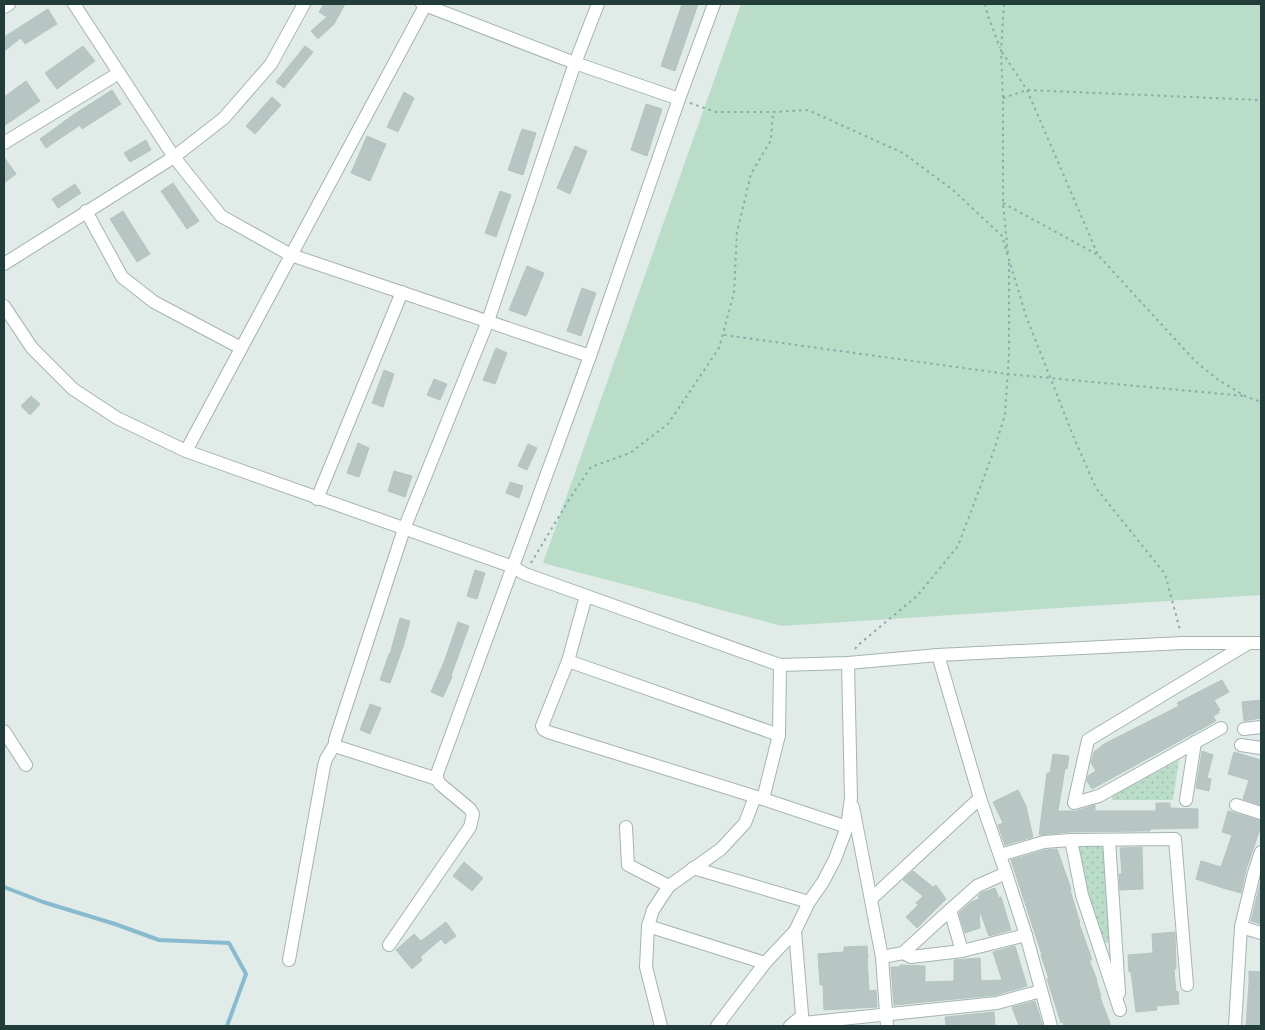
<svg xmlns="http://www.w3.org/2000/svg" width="1265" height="1030" viewBox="0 0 1265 1030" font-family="'Golos Text',sans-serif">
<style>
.grass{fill:#baddc9}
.park{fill:url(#park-dots)}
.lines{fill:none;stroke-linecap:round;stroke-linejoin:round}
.stream{stroke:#89bbd0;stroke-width:4}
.building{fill:#b7c6c2;stroke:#b4c5c1}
.minor-casing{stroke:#a4b4b1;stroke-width:14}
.path{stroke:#82afa8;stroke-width:2;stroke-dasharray:2.5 4;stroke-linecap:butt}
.minor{stroke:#fff;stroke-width:12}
</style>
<defs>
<pattern id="park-dots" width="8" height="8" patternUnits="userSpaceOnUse" patternTransform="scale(1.25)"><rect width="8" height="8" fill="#baddc9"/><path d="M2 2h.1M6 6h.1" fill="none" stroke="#a0bfad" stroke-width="1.8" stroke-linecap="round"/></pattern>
</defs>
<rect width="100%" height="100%" fill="#e1ece9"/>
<path class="grass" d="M741,4H1261V595L782,626L543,563Z"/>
<g class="park">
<path d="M1179,760L1173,800H1112V796Z"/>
<path d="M1104,846L1112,942L1102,943L1076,847Z"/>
</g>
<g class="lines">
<path class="stream" d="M4,887L43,902L115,924L159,940L229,943L246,974L227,1026"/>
</g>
<g class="building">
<path d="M324,4H345L334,24L318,39L311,31L327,17L319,12Z"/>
<path d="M682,4H698L675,71L661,66Z"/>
<path d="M48,9L57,24L25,44L21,38L4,51V37Z"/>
<path d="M83,46L95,61L57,89L45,73Z"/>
<path d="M305,46L313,52L284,88L276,82Z"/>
<path d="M26,81L40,101L4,126V97Z"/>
<path d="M112,90L121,104L82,129L80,125L46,148L40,139L73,115Z"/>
<path d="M404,92L414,98L398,132L387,127Z"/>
<path d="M272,97L281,105L255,134L246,126Z"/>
<path d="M646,104L662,109L647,156L631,150Z"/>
<path d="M522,129L536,133L523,175L508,170Z"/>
<path d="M367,136L386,144L370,181L351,173Z"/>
<path d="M146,140L151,150L130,162L124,153Z"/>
<path d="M575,146L587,151L570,194L557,188Z"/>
<path d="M4,157L16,174L4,183Z"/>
<path d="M173,183L199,221L187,229L161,191Z"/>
<path d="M75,184L81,193L58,208L52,199Z"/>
<path d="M500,191L511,195L496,237L485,233Z"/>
<path d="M123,211L150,254L137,262L110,219Z"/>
<path d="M527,266L544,273L526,316L509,310Z"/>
<path d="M582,288L596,293L581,336L567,331Z"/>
<path d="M496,348L507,353L495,384L483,380Z"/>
<path d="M384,370L394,374L383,407L372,403Z"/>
<path d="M434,379L447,384L440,400L427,395Z"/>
<path d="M31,396L40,404L30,415L21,406Z"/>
<path d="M358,443L369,448L359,477L347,473Z"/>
<path d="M528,444L537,448L527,470L518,466Z"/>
<path d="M394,471L412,476L405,497L388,491Z"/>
<path d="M510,482L523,486L519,498L506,493Z"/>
<path d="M475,570L485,573L477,599L467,596Z"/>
<path d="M400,618L410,621L403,647L390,683L380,680L389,654H390Z"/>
<path d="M458,622L469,626L451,676L452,677L443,697L431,692L444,662Z"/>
<path d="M1222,680L1229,692L1214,700L1220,710L1218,711L1219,713L1213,716L1216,721L1092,789L1087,781L1088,776L1096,771L1091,763L1094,752L1104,744L1179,706L1177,703Z"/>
<path d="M1261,700V718L1244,721L1242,702Z"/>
<path d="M370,704L381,708L370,734L360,730Z"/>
<path d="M1202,751L1213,755L1207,778L1211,779L1209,791L1196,788Z"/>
<path d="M1234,752L1261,760V805L1243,799L1249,780L1228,774Z"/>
<path d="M1053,754L1069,756L1067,769L1065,768L1058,811H1076L1095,805V811H1156V803H1170V808L1198,809V828L1150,829V831H1141L1070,832L1039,835L1047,773H1050Z"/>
<path d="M1018,790L1026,806L1033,837L1005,845L998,825L1003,823L993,802Z"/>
<path d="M1228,811L1261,821V826L1246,870L1241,893L1223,888L1196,879L1201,861L1221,867L1232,835L1222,832Z"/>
<path d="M1142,847L1143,889L1120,890L1119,874H1122L1120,848Z"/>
<path d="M1057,849L1071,889L1070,890L1080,923H1079L1092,960H1089L1097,980H1096L1101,996L1100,997L1111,1026H1064L1063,1022L1061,1023L1047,979H1049L1041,955H1042L1011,860L1045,850Z"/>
<path d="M464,862L483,878L472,891L453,876Z"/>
<path d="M913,871L933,887L936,885L946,899L917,928L906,917L918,905L916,903L923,896L903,880Z"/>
<path d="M1261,880V924L1251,921Z"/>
<path d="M995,888L999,898L1001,897L1011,930L989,936L979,909L980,928L965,933L959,913L971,902L979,899L978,896L981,893Z"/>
<path d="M446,922L456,936L445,944L441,939L420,957L422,960L412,969L396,950L414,934L421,941Z"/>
<path d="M1175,932L1176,969H1174L1176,992L1178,991L1179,1004L1156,1006L1157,1010L1136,1012L1131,972H1129L1128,955L1153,953L1152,934Z"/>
<path d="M867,946L868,958H867L869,991L876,990L877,1007L824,1010L823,985H820L818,954L844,952V947Z"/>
<path d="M1015,946L1027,986L996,995L894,1005L891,967H900V965L925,966V982L954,981V960L980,958L981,981L1002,980L993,952Z"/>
<path d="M1249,971L1261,972V1026H1246L1249,983Z"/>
<path d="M1035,1001L1043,1026H1019L1012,1007Z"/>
<path d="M994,1012L995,1026H946L945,1017Z"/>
</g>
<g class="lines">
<g class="minor-casing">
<g id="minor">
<path d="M74,4L174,157L221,216L291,255L590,356"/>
<path d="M422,4L575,63L679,99"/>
<path d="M4,7L9,4"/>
<path d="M4,143L119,73"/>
<path d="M86,211L122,277L154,302L241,348"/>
<path d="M4,264L174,157L224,118L271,64L304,4"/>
<path d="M4,306L32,348L73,389L117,418L186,451L513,567L525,574L780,665L848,663L938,655L1183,643H1261"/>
<path d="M186,451L426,4"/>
<path d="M317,499L402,292"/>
<path d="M938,655L980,798L1006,873L1026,935L1051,1026"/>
<path d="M568,661L586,596"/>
<path d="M1221,728L1099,796L1074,803L1088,740L1247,644"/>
<path d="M1244,729L1261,727"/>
<path d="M4,731L26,765"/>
<path d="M779,735L568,661L542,726L544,730L548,732L763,799L847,827"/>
<path d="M1241,745L1261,748"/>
<path d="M437,779L338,747L335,744V740L404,529L488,321L575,63L598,4"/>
<path d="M763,799L779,735L780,665"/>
<path d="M1186,800L1195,742"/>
<path d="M1236,805L1261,813"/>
<path d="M853,807L882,957L887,1026"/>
<path d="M626,827L628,865L669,886"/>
<path d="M1071,840L1082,895L1120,1010"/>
<path d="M1109,840L1119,993"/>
<path d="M1000,855L1044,842L1071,840L1175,839L1187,985"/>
<path d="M693,868L809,902"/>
<path d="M871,899L980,798"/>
<path d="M950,910L962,951"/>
<path d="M648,926L765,963"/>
<path d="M1241,927L1261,933"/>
<path d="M795,931L803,1026"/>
<path d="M389,945L470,827L473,814L470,809L440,784L437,779V774L590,356L679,99L714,4"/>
<path d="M903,953L911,957L962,951L1026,935"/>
<path d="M882,957L903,953L950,910L977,886L1006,873"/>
<path d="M289,960L324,766L326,759L335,744"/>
<path d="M803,1023L997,1003L1041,991"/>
<path d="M661,1026L646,967L648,926L653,910L669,886L721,849L745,823L755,797"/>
<path d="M717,1026L765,963L795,931L809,902L823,882L835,859L847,827L851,798L848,663"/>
<path d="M790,1026L802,1016"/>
<path d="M1235,1026L1241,927L1254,873L1261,852"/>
</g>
</g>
<g class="path">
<path d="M985,4L988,16L1000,48"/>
<path d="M1004,4L1001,51L1003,98V203L1008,254"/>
<path d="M1002,52L1027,90L1098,255"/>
<path d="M1003,98L1027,90L1261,100"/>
<path d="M690,103L716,112H773L808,110L903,153L953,190L1002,236L1026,316L1074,438L1096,488L1165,574L1180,630"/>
<path d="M1003,203L1098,255L1195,361L1217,379L1245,396L1261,402"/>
<path d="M724,335L1007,374L1245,396"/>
<path d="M531,563L570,498L591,467L630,453L668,424L719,348L734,293L737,232L751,174L771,140L773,112"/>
<path d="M855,649L857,646L917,596L958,546L993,453L1005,415L1009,354V261"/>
</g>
<use href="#minor" class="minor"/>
</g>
<rect width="1265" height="1030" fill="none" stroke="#223c39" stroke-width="10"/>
</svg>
